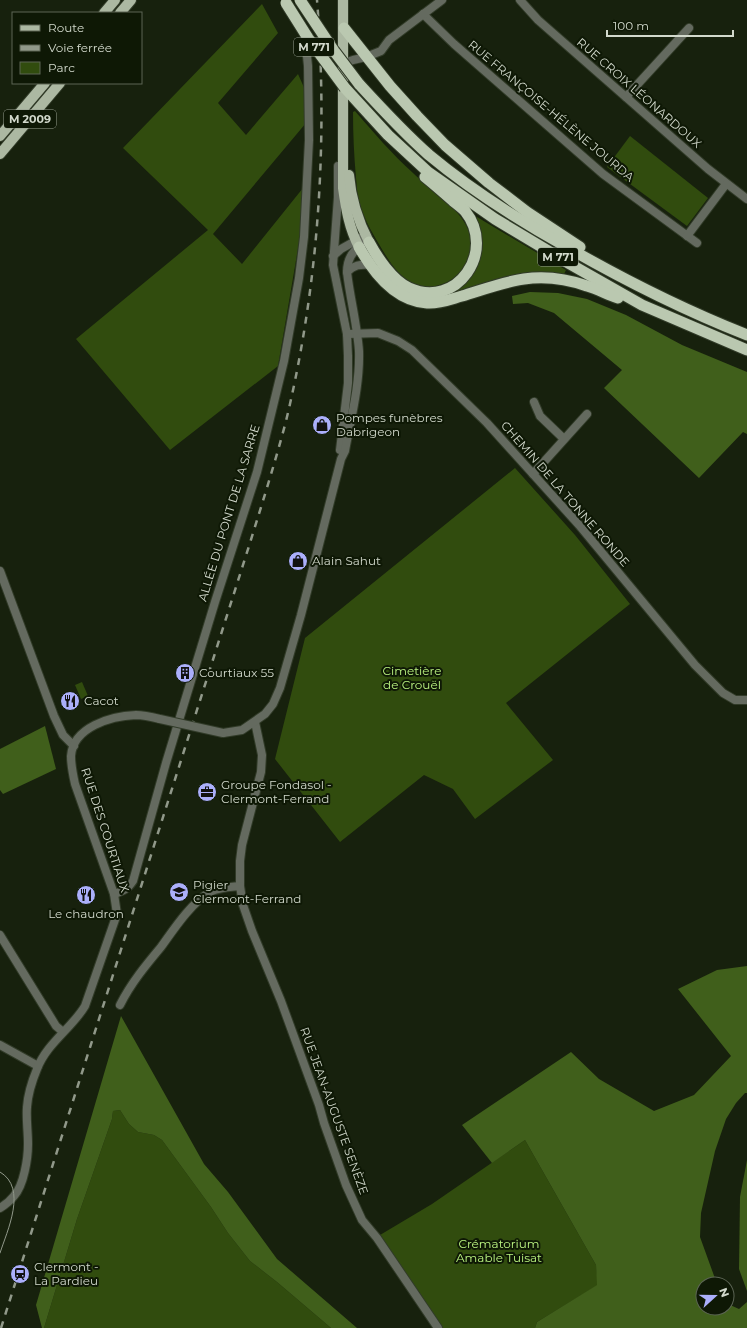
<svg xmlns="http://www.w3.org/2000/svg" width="747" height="1328" viewBox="0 0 747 1328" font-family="Montserrat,sans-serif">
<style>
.green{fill:#314c0e}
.forest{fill:#405f1b}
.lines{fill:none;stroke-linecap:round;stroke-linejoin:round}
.minor-casing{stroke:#313b28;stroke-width:10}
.primary-casing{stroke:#313b28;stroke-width:12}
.trunk-casing{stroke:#313b28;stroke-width:13}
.minor{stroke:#646a5f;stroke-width:8}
.primary{stroke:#acb8a2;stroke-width:10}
.trunk{stroke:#bac8b0;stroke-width:11}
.tram{stroke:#91998a;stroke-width:1}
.rail{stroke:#91998a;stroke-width:2.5;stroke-dasharray:7 7;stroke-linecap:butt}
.minor-bridge-casing{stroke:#313b28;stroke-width:10;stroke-linecap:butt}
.trunk-bridge-casing{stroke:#313b28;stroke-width:13;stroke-linecap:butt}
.minor-bridge{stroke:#646a5f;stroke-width:8}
.trunk-bridge{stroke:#bac8b0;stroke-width:11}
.labels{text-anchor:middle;stroke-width:4;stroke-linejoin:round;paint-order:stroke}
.shield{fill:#0e1805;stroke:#979f90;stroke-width:1}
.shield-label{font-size:11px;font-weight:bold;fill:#d2d9cc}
.street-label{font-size:12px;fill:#d2d9cc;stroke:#0e1805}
.poi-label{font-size:12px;fill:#d2d9cc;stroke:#0e1805;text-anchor:start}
.park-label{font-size:12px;fill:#bbf481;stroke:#0e1805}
</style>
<rect width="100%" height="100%" fill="#17210d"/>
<g class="green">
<path d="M262,4L278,33L218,103L246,135L298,74L306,92V123L213,234L242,264L303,188L301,231L278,366L170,450L76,339L208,230L123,148Z"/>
<path d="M355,111C374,133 392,154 413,173C431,191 457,205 468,229C479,252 463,279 439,285C432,287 426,289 419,286C402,280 392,266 383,251C374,236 365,221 360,205C357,197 357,187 356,178C354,156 353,134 353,112Z"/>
<path d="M630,136L708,198L687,226L607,167Z"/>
<path d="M477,217L566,270L563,276L450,296L449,292L474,270V219Z"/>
<path d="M515,468L575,535L630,604L506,703L553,760L475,819L453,789L424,775L340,842L275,759L305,638Z"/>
<path d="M82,682L88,696L81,699L75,685Z"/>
<path d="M120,1110L129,1124L138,1132L154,1135L162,1140L211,1207L228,1233L250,1261L277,1282L331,1328H44L77,1219L112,1119L113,1111Z"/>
<path d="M525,1140L596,1265L598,1285L537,1322L535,1328H443L380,1235L432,1204Z"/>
</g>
<g class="forest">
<path d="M530,292L558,293L587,299L626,315L682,345L747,372V434L743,432L699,478L604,388L622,370L554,313L528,303L513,304L512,296Z"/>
<path d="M45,726L56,769L3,794L0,790V749Z"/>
<path d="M747,966V1093H745L736,1103L726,1119L715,1151L701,1213L700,1237L717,1284H703V1308H727V1301L728,1304L739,1309L747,1302V1328H535L537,1322L597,1285L596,1265L525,1140L492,1163L462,1125L571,1052L599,1079L654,1111L694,1095L731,1056L678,989L717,970Z"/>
<path d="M121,1016L204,1164L228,1192L277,1259L357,1328H331L277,1282L250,1261L228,1233L211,1207L162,1140L154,1135L138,1132L129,1124L120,1110L113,1111L112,1119L77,1219L44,1328H42L36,1305Z"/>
<path d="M747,1160V1291L739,1269L740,1197Z"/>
</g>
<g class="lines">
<g class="minor-casing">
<g id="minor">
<path d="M520,0L538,20L708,169L747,199"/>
<path d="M423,14L454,44L603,174L697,243"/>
<path d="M344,70L350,61L353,60L366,57L381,51L389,40L442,0"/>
<path d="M626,97L689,28"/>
<path d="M338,166V197L333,265L347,334L348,356V383L340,450"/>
<path d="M687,236L726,184"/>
<path d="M333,256L341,249L366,235"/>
<path d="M347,272C347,260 352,251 362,245"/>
<path d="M347,334L378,333L398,341L412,350L487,423L579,525L695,665L723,693L735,700H747"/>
<path d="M534,402L540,416L564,439"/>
<path d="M533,474L587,414"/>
<path d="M0,571L54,716L63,735L74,746"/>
<path d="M255,722L262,755L261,772L242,845L240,861V886L243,905L252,931L281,1001L319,1105L324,1123L346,1185L362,1220L377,1238L438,1328"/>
<path d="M223,733L242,730L265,714L273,704L280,688L301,615L341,459L345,451C351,418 360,385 359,351C357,324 350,298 347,272C354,265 360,264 370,265"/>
<path d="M114,894C123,891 128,889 133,881L166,763L215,602L257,472L284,361L299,278L304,237L309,140L308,66L306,47"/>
<path d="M0,935L56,1026L63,1032"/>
<path d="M120,1005C131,983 146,965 161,947C174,929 191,903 210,892C219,887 230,887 240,886"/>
<path d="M0,1045L38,1066"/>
<path d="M0,1208C5,1205 10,1201 14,1196C24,1185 28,1158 28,1144C28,1131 26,1119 27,1107C28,1093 32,1081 37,1069C47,1043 72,1028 85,1006L117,914L114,894L75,784C73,775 71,766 71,756C73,727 111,716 136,715C144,715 152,717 160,719"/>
</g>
</g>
<g class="primary-casing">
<g id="primary">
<path d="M343,0V188C346,209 349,228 359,247"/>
<path d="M104,13L115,0"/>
<path d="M120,13L131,0"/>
<path d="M0,136L45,83"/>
<path d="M0,154L60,83"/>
<path d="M349,175C351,199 358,221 369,242"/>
</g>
</g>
<g class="trunk-casing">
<g id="trunk">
<path d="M344,28L390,86L417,116L445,145L489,183L527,212L580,247"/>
<path d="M359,84C381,108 404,133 429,155C471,190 517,219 565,246C624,280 684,310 747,335"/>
<path d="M345,88L388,135L428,172L495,219L570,264L642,305L747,350"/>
<path d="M369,242C377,257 392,280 409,288C457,310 497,251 465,211C462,208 457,204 453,201C444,193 435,185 425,177"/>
<path d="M359,247C373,272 395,301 427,303C439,304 451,299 462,296C482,290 503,282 524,279C545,276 567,279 587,286C598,289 608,295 618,298"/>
</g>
</g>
<use href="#minor" class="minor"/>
<use href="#primary" class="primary"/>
<use href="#trunk" class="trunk"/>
<path class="tram" d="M0,1172C28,1188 7,1231 0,1253"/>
<path class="rail" d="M1,1328L249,546C262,504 275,463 286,421C319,284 328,140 317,0"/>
<g class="minor-bridge-casing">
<path id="minor-bridge" d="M160,719L223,733"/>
</g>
<g class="trunk-bridge-casing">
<g id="trunk-bridge">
<path d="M300,0L334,51L359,84"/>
<path d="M286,3L308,38L345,88"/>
</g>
</g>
<use href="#minor-bridge" class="minor-bridge"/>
<use href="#trunk-bridge" class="trunk-bridge"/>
</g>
<defs>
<g id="shop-disc" transform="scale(1)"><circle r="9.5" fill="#abaffb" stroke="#0e1805"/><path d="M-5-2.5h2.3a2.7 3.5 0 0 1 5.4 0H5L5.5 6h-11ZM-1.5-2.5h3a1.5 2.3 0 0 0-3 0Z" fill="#111"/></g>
<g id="building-disc" transform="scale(1)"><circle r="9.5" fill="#abaffb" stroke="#0e1805"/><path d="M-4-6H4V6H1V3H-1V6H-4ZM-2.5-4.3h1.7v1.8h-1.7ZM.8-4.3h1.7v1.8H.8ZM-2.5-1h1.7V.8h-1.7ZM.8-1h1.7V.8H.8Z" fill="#111"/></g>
<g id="restaurant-disc" transform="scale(1)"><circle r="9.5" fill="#abaffb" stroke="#0e1805"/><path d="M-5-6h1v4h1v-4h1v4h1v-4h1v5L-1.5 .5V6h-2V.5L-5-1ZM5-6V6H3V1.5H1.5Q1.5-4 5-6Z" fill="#111"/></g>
<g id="office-disc" transform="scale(1)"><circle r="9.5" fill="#abaffb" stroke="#0e1805"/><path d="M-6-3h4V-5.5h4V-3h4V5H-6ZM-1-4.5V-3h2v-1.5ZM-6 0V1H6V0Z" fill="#111"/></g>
<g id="university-disc" transform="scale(1)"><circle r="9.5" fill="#abaffb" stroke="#0e1805"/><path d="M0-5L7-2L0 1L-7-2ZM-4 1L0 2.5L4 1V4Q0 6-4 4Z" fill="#111"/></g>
<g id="station-disc" transform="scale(1)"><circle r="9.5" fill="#abaffb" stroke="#0e1805"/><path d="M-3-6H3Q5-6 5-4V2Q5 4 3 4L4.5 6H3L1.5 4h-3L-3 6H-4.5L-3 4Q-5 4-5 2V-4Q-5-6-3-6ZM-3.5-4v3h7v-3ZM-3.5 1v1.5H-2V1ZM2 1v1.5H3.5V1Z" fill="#111"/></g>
</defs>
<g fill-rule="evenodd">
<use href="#shop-disc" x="322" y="425"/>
<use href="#shop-disc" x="298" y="561"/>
<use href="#building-disc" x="185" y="673"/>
<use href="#restaurant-disc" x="70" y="701"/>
<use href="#office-disc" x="207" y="792"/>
<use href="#university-disc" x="179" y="892"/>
<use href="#restaurant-disc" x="86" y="895"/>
<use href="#station-disc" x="20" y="1274"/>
</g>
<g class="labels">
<g class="shield">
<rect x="294" y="38" width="40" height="18" rx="3"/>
<rect x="4" y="110" width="52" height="18" rx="3"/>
<rect x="538" y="248" width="40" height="18" rx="3"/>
</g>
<g class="shield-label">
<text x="314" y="51">M 771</text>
<text x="30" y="123">M 2009</text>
<text x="558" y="261">M 771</text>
</g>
<g class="street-label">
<text transform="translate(639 93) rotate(41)" y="4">RUE CROIX LÉONARDOUX</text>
<text transform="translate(551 111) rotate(40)" y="4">RUE FRANÇOISE-HÉLÈNE JOURDA</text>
<text transform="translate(565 494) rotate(49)" y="4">CHEMIN DE LA TONNE RONDE</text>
<text transform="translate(229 513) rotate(-73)" y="4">ALLÉE DU PONT DE LA SARRE</text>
<text transform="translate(105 830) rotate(72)" y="4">RUE DES COURTIAUX</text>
<text transform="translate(334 1111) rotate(70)" y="4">RUE JEAN-AUGUSTE SENÈZE</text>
</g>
<g class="poi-label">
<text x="336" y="422">Pompes funèbres<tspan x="336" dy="14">Dabrigeon</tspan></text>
<text x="312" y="565">Alain Sahut</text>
<text x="199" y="677">Courtiaux 55</text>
<text x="84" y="705">Cacot</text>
<text x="221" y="789">Groupe Fondasol -<tspan x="221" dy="14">Clermont-Ferrand</tspan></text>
<text x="193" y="889">Pigier<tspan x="193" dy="14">Clermont-Ferrand</tspan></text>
<text x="86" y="918" text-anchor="middle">Le chaudron</text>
<text x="34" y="1271">Clermont -<tspan x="34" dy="14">La Pardieu</tspan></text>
</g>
<g class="park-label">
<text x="412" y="675">Cimetière<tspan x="412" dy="14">de Crouël</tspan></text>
<text x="499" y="1248">Crématorium<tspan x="499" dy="14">Amable Tuisat</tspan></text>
</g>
</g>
<rect x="12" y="12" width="130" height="72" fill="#0e1805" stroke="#5c6555"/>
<rect x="20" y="25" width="20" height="6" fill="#acb8a2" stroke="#5c6555"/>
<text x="48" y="32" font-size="12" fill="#d2d9cc">Route</text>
<rect x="20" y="45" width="20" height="6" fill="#91998a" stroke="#5c6555"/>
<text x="48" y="52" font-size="12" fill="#d2d9cc">Voie ferrée</text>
<rect x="20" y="62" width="20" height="12" fill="#314c0e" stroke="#5c6555"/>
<text x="48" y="72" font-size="12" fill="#d2d9cc">Parc</text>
<g transform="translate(715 1296) rotate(69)"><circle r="19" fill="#0e1805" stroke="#5c6555"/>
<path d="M0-3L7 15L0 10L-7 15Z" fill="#abaffb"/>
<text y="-6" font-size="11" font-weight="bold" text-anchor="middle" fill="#d2d9cc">N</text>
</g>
<path d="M607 30v6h126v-6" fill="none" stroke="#d2d9cc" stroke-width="2"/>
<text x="613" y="30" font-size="12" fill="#d2d9cc" stroke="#0e1805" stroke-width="3" paint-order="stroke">100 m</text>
</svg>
